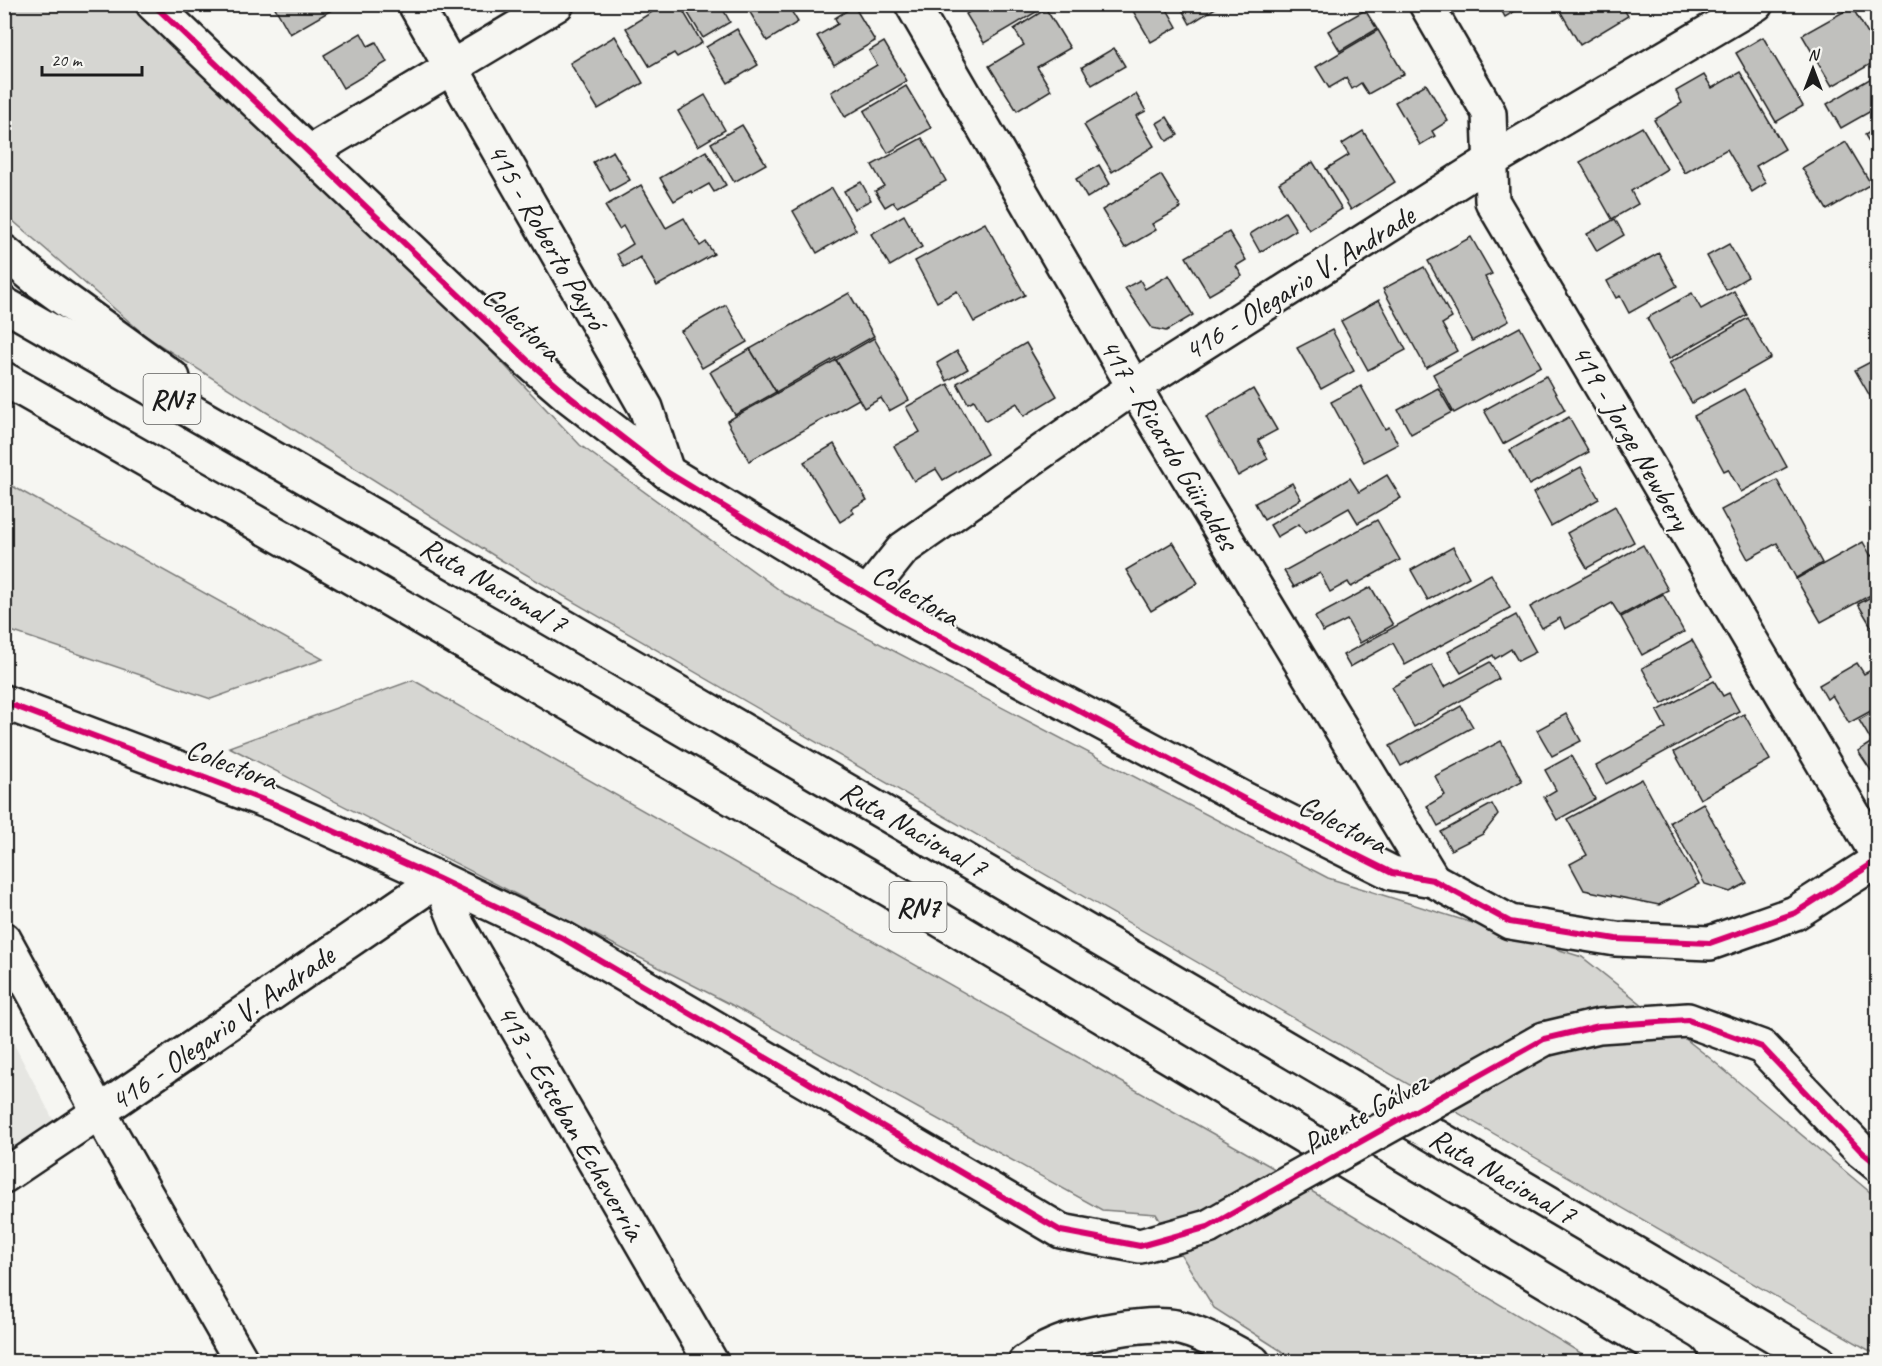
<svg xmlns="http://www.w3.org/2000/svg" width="1882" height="1366" viewBox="0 0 1882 1366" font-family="Caveat,sans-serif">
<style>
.built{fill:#e6e6e2}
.green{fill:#d6d6d2;stroke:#797977;stroke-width:1.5}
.building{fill:#c0c0bd;stroke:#1c1c1c;stroke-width:1.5}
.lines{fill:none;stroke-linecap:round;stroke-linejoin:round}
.street-casing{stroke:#1c1c1c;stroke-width:38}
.secondary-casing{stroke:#1c1c1c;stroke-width:38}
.highway-casing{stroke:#1c1c1c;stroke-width:38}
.street{stroke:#f6f6f2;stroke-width:33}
.secondary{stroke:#f6f6f2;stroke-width:33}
.highway{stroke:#f6f6f2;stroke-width:33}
.secondary-bridge-casing{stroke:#1c1c1c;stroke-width:38;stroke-linecap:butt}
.secondary-bridge{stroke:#f6f6f2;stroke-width:33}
.cycleway-casing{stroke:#f6f6f2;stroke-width:10}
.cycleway{stroke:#d6006c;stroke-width:6}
.labels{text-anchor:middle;stroke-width:4.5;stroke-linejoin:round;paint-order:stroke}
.shield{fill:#f6f6f2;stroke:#5d5d5c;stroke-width:1.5}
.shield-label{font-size:28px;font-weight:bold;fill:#1c1c1c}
.street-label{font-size:30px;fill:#1c1c1c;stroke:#f6f6f2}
</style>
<rect width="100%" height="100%" fill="#f6f6f2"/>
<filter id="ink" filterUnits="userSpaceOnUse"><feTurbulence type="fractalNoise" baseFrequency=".0167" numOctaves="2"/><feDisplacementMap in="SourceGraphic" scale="12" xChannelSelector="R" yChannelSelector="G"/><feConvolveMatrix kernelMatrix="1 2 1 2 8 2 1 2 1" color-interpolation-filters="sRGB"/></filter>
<g filter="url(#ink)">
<path class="built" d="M4,1025L59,1131L4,1167Z"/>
<g class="green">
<path d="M5,5H137L424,280L580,445L785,594L1328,878L1582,957L1711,1059L1877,1198V1355L501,560L147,337L5,214Z"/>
<path d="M5,482L323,659L211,699L5,629Z"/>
<path d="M413,680L1268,1165L1594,1361H1297L1214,1308L1156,1214L1102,1210L730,1004L229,747Z"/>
</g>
<g class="building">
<path d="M273,4H342L290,34Z"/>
<path d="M665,4H679L702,43L677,57L674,53L650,67L626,28Z"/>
<path d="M720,4L730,22L703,38L683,5Z"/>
<path d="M745,4H787L798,22L767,41Z"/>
<path d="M982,4H1039L1041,9L984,43L966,14Z"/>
<path d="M1129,4H1164L1177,27L1151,42Z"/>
<path d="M1179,4H1222L1190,24Z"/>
<path d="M1498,4H1527L1505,17Z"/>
<path d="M1556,4H1621L1628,16L1580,45Z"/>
<path d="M854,6L875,41L834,65L817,36L838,24L835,18Z"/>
<path d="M1852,7L1878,51V60L1832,86L1802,35Z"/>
<path d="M1046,9L1070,48L1037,67L1051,90L1017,111L989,66L1024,45L1014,29Z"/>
<path d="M1365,10L1377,29L1340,51L1328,31Z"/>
<path d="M737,29L758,65L728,83L706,47Z"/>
<path d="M1378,30L1404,74L1368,94L1361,83L1352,89L1346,78L1329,88L1316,67Z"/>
<path d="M361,33L368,46L376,42L387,62L343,88L324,55Z"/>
<path d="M615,36L643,83L598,109L570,63Z"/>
<path d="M1763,37L1803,106L1776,122L1736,53Z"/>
<path d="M884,42L907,81L845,117L831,92L877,65L869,51Z"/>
<path d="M1114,48L1125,66L1092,85L1082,67Z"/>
<path d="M1740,72L1785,149L1756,166L1766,183L1752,192L1727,149L1685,173L1654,120L1682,103L1676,91L1704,75L1712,88Z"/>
<path d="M1878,74V107L1841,128L1827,104Z"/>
<path d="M1426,84L1448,121L1432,131L1435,136L1420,145L1395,102Z"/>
<path d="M906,86L931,128L888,153L864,111Z"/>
<path d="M1136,94L1146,111L1136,116L1154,146L1112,172L1084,125Z"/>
<path d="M705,95L725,130L698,146L678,111Z"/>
<path d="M1167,117L1178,135L1167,141L1157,123Z"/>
<path d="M742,125L766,164L734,182L711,143Z"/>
<path d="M1642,127L1667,169L1631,191L1638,204L1612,219L1580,162Z"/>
<path d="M1878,127V157L1865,135Z"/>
<path d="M1363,131L1395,182L1351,210L1326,169L1349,155L1342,144Z"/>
<path d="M922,138L946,181L897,207L893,202L885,207L875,191L884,186L872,165Z"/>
<path d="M1846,142L1871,184L1827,210L1802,168Z"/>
<path d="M613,151L630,180L610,191L593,162Z"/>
<path d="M706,151L726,185L714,192L709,184L693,193L691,191L674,201L660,178Z"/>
<path d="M1313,162L1342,209L1309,230L1279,183Z"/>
<path d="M1099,165L1110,184L1087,198L1076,179Z"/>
<path d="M1161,175L1181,208L1152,224L1156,230L1125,248L1102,210Z"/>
<path d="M861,182L871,200L854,209L844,191Z"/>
<path d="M641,185L666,228L684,218L700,246L706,242L714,254L657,286L640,257L624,267L617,254L633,244L623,226L619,229L605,206Z"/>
<path d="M832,188L856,230L817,253L793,211Z"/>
<path d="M1285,212L1296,230L1260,252L1250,234Z"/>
<path d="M904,215L922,247L890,266L871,234Z"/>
<path d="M1615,219L1624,235L1597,251L1587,234Z"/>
<path d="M985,223L1025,295L974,322L957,291L937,302L915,261Z"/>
<path d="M1229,232L1246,260L1236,266L1242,276L1209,295L1186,257Z"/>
<path d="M1471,237L1492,274L1485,277L1509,321L1472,341L1428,261Z"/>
<path d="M1729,244L1748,277L1726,290L1707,256Z"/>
<path d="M1659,253L1677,286L1629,313L1620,296L1616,298L1607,281Z"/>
<path d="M1424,267L1452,318L1442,324L1457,351L1426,368L1383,289Z"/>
<path d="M1169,275L1193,315L1166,331L1152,328L1125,288L1140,280L1145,289Z"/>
<path d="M1734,291L1747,315L1669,359L1647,318L1692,293L1701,309Z"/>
<path d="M849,293L874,336L776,392L750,349Z"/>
<path d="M1379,300L1406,350L1368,370L1341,321Z"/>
<path d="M726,305L747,342L702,368L681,331Z"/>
<path d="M1748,318L1771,358L1692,403L1669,363Z"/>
<path d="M1520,327L1541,366L1454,413L1433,374Z"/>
<path d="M1332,330L1354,371L1321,389L1297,348Z"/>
<path d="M874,338L909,400L889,411L881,398L864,408L836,360Z"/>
<path d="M1026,343L1057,396L1024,416L1017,403L986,421L974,400L968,403L957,383Z"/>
<path d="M750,349L776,392L735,415L710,372Z"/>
<path d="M957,351L968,369L947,381L937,363Z"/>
<path d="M1878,358V410L1855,370Z"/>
<path d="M836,360L859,399L749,461L727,421Z"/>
<path d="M1546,376L1565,410L1503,444L1484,410Z"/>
<path d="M948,384L987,454L943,480L936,469L914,481L894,446L920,432L906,407Z"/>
<path d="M1361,386L1385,429L1389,427L1398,444L1364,462L1331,402Z"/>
<path d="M1438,388L1452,412L1411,434L1398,410Z"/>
<path d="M1253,389L1277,430L1258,440L1268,459L1238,476L1206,417Z"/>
<path d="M1744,389L1787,467L1741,492L1728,469L1724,471L1694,416Z"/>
<path d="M1569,417L1589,452L1529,485L1510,450Z"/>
<path d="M834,444L867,500L851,509L854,513L840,522L804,462Z"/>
<path d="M1581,467L1599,499L1551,526L1533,493Z"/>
<path d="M1387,475L1401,498L1358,523L1349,508L1305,533L1299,524L1277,537L1270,525L1350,478L1359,492Z"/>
<path d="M1777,480L1822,563L1796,578L1777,543L1748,559L1721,510Z"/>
<path d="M1292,483L1301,499L1264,520L1255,503Z"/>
<path d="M1615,506L1634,542L1587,568L1567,533Z"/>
<path d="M1377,520L1400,560L1351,587L1348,582L1330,592L1320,573L1294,587L1284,571Z"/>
<path d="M1173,542L1198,583L1151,611L1126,570Z"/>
<path d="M1863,542L1871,556L1878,552V591L1821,622L1796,579Z"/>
<path d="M1643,545L1668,590L1620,616L1612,603L1565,629L1560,618L1542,628L1530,607Z"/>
<path d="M1453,547L1469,577L1428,600L1411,570Z"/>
<path d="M1491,574L1510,608L1405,665L1393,643L1350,667L1343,655Z"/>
<path d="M1371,587L1393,625L1360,643L1347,620L1323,632L1315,617Z"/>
<path d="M1878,593V638L1858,604Z"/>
<path d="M1663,594L1684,632L1642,655L1621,617Z"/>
<path d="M1516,615L1536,652L1518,661L1511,649L1495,659L1493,655L1461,673L1448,652Z"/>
<path d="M1692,640L1712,676L1662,704L1642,668Z"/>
<path d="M1490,662L1499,679L1414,727L1392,687L1432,665L1444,687Z"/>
<path d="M1857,663L1864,674L1878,666V707L1849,723L1832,695L1827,699L1819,685Z"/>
<path d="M1714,681L1723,696L1729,693L1739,711L1606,784L1596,766L1666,728L1657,711Z"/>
<path d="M1461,706L1473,727L1401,766L1390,746Z"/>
<path d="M1878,709V781L1858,751L1872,742L1859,720Z"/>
<path d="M1566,714L1581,741L1552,756L1537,730Z"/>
<path d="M1744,714L1770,760L1700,799L1674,752Z"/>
<path d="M1501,741L1522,781L1438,826L1427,806L1445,795L1435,776Z"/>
<path d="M1571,756L1595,799L1557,820L1544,797L1556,790L1545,770Z"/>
<path d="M1642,779L1699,884L1659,905L1584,890L1570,864L1587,855L1567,819Z"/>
<path d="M1703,803L1747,883L1730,892L1705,884L1670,822Z"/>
<path d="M1492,804L1498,815L1483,834L1451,850L1441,832Z"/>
</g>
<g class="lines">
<g class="street-casing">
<g id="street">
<path d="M153,4L527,360L570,397L667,472L910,620L1246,800L1392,873L1433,880L1510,922L1616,939L1710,943L1795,913L1878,860"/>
<path d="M415,4L646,408L667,472"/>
<path d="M912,4L1134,387L1433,880"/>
<path d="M1426,4L1489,113L1492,201L1878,856"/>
<path d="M310,152L557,4"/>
<path d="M867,594L903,549L1134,387L1492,160L1756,4"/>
<path d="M4,702L274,804L439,879L458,926L711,1362"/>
<path d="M4,939L99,1112L4,1176"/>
</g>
</g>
<g class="secondary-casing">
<g id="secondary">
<path d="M1544,1039L1599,1026L1688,1020L1762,1047L1862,1152L1878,1165"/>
<path d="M242,1362L99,1112L439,879L562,938L1061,1231L1140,1246L1208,1227"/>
<path d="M1025,1362C1034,1356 1043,1350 1053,1346C1079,1334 1149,1321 1176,1327C1204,1333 1228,1349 1253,1362"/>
</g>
</g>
<g class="highway-casing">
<g id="highway">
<path d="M4,252L38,280L173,378"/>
<path d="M4,304C612,651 1215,1006 1819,1362"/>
<path d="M4,379L306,551L904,898L1682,1362"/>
</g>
</g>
<use href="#street" class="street"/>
<use href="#secondary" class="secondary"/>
<use href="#highway" class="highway"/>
<g class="secondary-bridge-casing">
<path id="secondary-bridge" d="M1208,1227L1544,1039"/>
</g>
<use href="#secondary-bridge" class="secondary-bridge"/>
<g class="cycleway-casing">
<g id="cycleway">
<path d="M153,4L527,360L570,397L667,472L910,620L1246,800L1392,873L1433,880L1510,922L1616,939L1710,943L1795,913L1878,860"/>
<path d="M4,702L274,804L439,879L562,938L1061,1231L1140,1246L1208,1227L1544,1039L1599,1026L1688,1020L1762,1047L1862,1152L1878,1165"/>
</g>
</g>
<use href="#cycleway" class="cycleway"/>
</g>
</g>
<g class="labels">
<g class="shield">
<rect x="143.5" y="374" width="57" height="50" rx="4.5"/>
<rect x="889.5" y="882" width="57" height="50" rx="4.5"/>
</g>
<g class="shield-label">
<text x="172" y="409">RN7</text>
<text x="918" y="917">RN7</text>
</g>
<g class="street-label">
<text transform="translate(547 236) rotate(60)" y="10">415 - Roberto Payró</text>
<text transform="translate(1299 283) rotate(-32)" y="10">416 - Olegario V. Andrade</text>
<text transform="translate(522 323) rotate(43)" y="10">Colectora</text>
<text transform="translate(1631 437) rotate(60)" y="10">419 - Jorge Newbery</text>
<text transform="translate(1169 444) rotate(59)" y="10">417 - Ricardo Güiraldes</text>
<text transform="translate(494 585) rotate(30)" y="10">Ruta Nacional 7</text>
<text transform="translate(916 595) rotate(30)" y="10">Colectora</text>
<text transform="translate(232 764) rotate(21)" y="10">Colectora</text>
<text transform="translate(1343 824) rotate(27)" y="10">Colectora</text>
<text transform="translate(914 829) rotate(30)" y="10">Ruta Nacional 7</text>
<text transform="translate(222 1028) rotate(-35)" y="10">416 - Olegario V. Andrade</text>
<text transform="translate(1365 1113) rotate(-29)" y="10">Puente Gálvez</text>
<text transform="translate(571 1122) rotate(60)" y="10">413 - Esteban Echeverría</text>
<text transform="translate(1503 1176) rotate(30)" y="10">Ruta Nacional 7</text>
</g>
</g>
<rect width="1882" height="1366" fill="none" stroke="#f6f6f2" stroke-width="24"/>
<rect x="12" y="12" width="1858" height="1342" fill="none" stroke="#1c1c1c" stroke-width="2" filter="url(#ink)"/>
<g transform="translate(1813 69)" stroke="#f6f6f2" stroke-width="4.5" paint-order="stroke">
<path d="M0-4.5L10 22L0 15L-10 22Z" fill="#1c1c1c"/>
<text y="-9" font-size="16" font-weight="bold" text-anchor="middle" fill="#1c1c1c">N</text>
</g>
<path d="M42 66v9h100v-9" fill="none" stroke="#1c1c1c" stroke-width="3"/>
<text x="51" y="66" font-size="18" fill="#1c1c1c" stroke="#f6f6f2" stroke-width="4.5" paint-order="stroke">20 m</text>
</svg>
